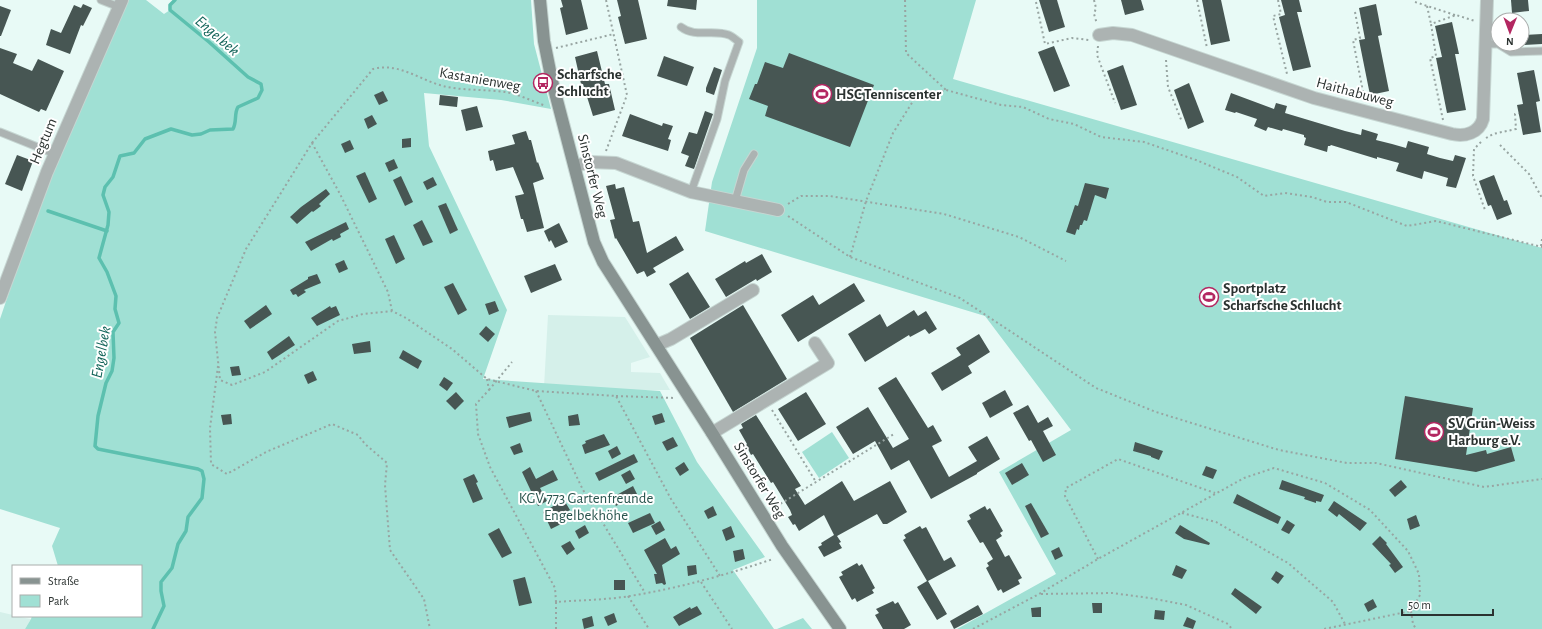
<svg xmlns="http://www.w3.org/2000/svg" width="1542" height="629" viewBox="0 0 1542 629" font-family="'Alegreya Sans',sans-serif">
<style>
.built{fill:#d5f0ea}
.green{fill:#a0e0d4}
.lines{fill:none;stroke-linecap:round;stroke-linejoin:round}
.stream{stroke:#5cc0af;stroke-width:3.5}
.building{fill:#475653}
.lane-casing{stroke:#c6d6d2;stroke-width:9}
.street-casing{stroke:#c6d6d2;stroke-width:14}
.secondary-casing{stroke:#c6d6d2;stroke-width:14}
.path{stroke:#98a5a2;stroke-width:2;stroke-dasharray:2 3;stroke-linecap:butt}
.lane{stroke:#acb3b2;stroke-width:7}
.street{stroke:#acb3b2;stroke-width:12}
.secondary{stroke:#889391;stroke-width:12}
.labels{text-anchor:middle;stroke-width:4;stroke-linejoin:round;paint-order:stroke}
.poi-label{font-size:15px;font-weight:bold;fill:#2b3230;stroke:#fff;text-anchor:start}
.street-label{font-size:15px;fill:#2b3230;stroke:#fff}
.park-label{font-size:15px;fill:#29554e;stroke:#fff}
.water-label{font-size:16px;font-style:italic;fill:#126459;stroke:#fff}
</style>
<rect width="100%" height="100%" fill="#e8faf6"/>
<g class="built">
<path d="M548,315L625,317L650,357L631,363V372L660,373L670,390H608L544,387Z"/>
<path d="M0,612L13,615V616L31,619L25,629H0Z"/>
</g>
<g class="green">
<path d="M123,0H146L164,14L170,10V5L175,0H531L534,44L551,109L501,100L424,93L429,146L507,310L483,379L660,391L697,462L765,557L733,570L774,629H25L31,619L32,616H141V566H58L52,546L60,528L0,509V319L60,142Z"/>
<path d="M757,0H976L953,79L1542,248V629H957L1056,574L999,472L1071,430L985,316L705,231L712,182L757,48Z"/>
<path d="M832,432L849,458L819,478L802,452Z"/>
<path d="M803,618L812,629H777Z"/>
</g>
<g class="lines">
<g class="stream">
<path d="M48,211L107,231"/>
<path d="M153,629L164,606L161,591V582L172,568L178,544L186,531L188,517L202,498L204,479L202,471L198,469L98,449L95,446L98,416L106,383L112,371L114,358L113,332L119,323L115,309L116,296L107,272L99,258L108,225L109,212L103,195L105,187L113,177L120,156L134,153L145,139L171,129L192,135L201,134L210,130L233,129C237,122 234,113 238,107L258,98L262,90L261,84L248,77L209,42L170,10V5L175,0"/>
</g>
</g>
<g class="building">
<path d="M561,0H581L588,29L566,35L560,8L563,7Z"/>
<path d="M617,0H638L647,39L625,44L618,17L621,16Z"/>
<path d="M668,0H697L696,10L667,6Z"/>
<path d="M1039,0H1057L1065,27L1049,32Z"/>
<path d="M1121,0H1141L1144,10L1125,15Z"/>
<path d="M1202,0H1221L1230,41L1211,45Z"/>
<path d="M1281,0H1299L1302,12H1297L1311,67L1293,71L1279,17L1285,15Z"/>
<path d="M1511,0H1528L1529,11L1512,13Z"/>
<path d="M83,4L92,8L83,26L81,25L70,54L46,45L51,29L61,33L74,5L81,8Z"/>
<path d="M1376,4L1382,35L1378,36L1389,91L1370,95L1359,40L1365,39L1359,8Z"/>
<path d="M0,6L11,10L1,36H0Z"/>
<path d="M1452,22L1459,54H1455L1466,110L1447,113L1436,58L1442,57L1435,26Z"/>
<path d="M1542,34V44L1522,45V35Z"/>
<path d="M1054,46L1070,86L1054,92L1038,52Z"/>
<path d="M0,48L17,54L13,63L32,71L38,59L64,71L46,111L41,109L39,112L0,94Z"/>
<path d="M597,51L605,84H609L615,110L593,116L583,84H581L575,57Z"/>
<path d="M789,53L874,85L850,147L765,116L768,106L749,99L755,84H757L765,62L783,68Z"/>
<path d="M664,56L694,67L687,86L657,76Z"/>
<path d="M1123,65L1137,105L1121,110L1107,71Z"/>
<path d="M714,67L722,70L714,95L706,92V88Z"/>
<path d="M1534,70L1540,101L1536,102L1541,132L1523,135L1517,105L1523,104L1517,73Z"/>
<path d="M1189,83L1204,122L1188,129L1174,90Z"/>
<path d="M383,91L388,101L379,105L374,95Z"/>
<path d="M1231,93L1274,109L1276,103L1287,106L1285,113L1345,131L1361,135L1362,129L1378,134L1376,140L1392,144L1406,148L1408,141L1429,147L1427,154L1440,158L1453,161L1455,155L1466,158L1456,188L1446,186L1448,178L1424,171L1422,179L1396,171L1399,163L1377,157V159L1331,145L1330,146H1328L1327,152L1304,145L1306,138L1304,137V135L1283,129L1282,131L1268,127L1266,131L1254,126L1257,119L1236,112L1235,113L1225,110Z"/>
<path d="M440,95L458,97L457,107L439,105Z"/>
<path d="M477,106L483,127L466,131L461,110Z"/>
<path d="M705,111L713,114L694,169L685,166L689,156L681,153L689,132L697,134Z"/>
<path d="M630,114L662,126L663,123L673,126L668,139L671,140L668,151L622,136Z"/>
<path d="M372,115L377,124L368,129L364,119Z"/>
<path d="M526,131L529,140H531L537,163L538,162L544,179L533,183L544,228L527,232L523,219H521L515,196L524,194L513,167L496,171L493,160L490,161L488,151L515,144L512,135Z"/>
<path d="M411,138V147L402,148V139Z"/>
<path d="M350,140L354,149L345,153L341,144Z"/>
<path d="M17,155L33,161L22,191L5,184Z"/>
<path d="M394,159L398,168L389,172L385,163Z"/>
<path d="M365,172L377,199L369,203L356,176Z"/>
<path d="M1494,175L1504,201L1507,200L1512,214L1497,220L1491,205L1488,206L1479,181Z"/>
<path d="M401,176L413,202L405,206L393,180Z"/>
<path d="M433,177L437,185L427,190L423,182Z"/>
<path d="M1085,183L1109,188L1106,199L1095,195L1087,221L1084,220L1082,225H1080L1079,230L1077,229L1075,235L1066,232L1075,205L1078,206Z"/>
<path d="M615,184L616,189L624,187L633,222L639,221L647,253L676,236L684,250L653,268L656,272L647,277L644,271L637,274L616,238L615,239L610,220L615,219L606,186Z"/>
<path d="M326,189L330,194L319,204L321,206L313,212L312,211L297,224L290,217L301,207Z"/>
<path d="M446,203L458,230L450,234L438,206Z"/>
<path d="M422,220L433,242L423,246L413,225Z"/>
<path d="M346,222L349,229L340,234L341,237L333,241L332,239L311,251L305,242Z"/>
<path d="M559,223L568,242L555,248L551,240L549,242L544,231Z"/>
<path d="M394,235L405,259L396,264L385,239Z"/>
<path d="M762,254L772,272L757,281L756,279L726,297L715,279L745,261L746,263Z"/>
<path d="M344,260L348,269L339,273L335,264Z"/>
<path d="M555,264L562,280L531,293L524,276Z"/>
<path d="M688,272L710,307L690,319L669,284Z"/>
<path d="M317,274L321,283L304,290L306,292L298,297L296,294L293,295L290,290L308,279V277Z"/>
<path d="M453,283L467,310L458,315L444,287Z"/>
<path d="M854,283L865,301L798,342L781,315L813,295L819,305Z"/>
<path d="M495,301L499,311L489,315L485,304Z"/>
<path d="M266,305L272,314L250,329L244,321Z"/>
<path d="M743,305L787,379L733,412L690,338Z"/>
<path d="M330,306L331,308L336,306L340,315L317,326L311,318Z"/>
<path d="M914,310L918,316L926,311L937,329L929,334L925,329L910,337L909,335L865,362L848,334L880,314L887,327Z"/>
<path d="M486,326L495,334L488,342L479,334Z"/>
<path d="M979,334L990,352L968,366L972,373L942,391L931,373L961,355L956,348Z"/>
<path d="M289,336L295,345L272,360L267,352Z"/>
<path d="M370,341L371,352L354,354L352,344Z"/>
<path d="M403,350L422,361L418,369L399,358Z"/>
<path d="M239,366L241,375L232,376L230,367Z"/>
<path d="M313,371L317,380L308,384L304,375Z"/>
<path d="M444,377L453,383L447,391L439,385Z"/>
<path d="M896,377L928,428L933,425L942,441L932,446L949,477L977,461L968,447L987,436L1000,459L977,473V474L931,499L909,460L891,470L875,441L853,454L836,427L868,407L893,448L909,439L878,388Z"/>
<path d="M1005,390L1013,405L990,418L982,403Z"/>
<path d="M456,392L464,401L455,410L446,401Z"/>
<path d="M806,392L826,424L798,441L778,409Z"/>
<path d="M1405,396L1473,408L1466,455L1486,450L1487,454L1511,447L1515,461L1476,472L1395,459Z"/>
<path d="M1028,405L1038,423L1048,417L1053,426L1043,431L1056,455L1043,462L1031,440L1029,441L1013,413Z"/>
<path d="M530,412L532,421L509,428L506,417Z"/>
<path d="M662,413L665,422L655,425L652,416Z"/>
<path d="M231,414L232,424L223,425L221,415Z"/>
<path d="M578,414L580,425L569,426L568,416Z"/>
<path d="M756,415L801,486L795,489L805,505L842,481L854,501L890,481L907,512L887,524H883L877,514L837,536L841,542L839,543L842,548L824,557L818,547L822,545L821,543L834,535L824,515L799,531L795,524L793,525L788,517L792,515L790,510L773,482L771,483L753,454L751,455L746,445L747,444L739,430L743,428L741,424Z"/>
<path d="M604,434L610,445L585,454L582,445L586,443L585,441Z"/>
<path d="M673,437L678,446L667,451L662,442Z"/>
<path d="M1135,442L1163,451L1159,460L1151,457V456L1133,451Z"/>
<path d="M520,443L523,452L514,455L510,447Z"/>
<path d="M617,446L621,454L612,459L608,451Z"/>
<path d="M634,454L638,462L599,481L595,473Z"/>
<path d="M684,462L689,470L680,476L675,468Z"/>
<path d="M1022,463L1029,475L1012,485L1005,473Z"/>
<path d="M1206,466L1217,470L1213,479L1202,475Z"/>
<path d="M530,467L536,479L553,470L558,480L540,488L547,501L538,506L522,472Z"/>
<path d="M630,470L635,479L626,484L621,475Z"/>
<path d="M474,474L478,482L476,483L483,499L473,503L463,479Z"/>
<path d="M1282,480L1324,495L1321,502L1316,501V503L1304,499L1305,497L1279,489Z"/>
<path d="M1401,480L1407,487L1395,497L1389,490Z"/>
<path d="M633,486L637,494L616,506L611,498Z"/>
<path d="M1237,494L1281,517L1278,524L1233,503Z"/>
<path d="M564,500L570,510L557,517L561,524L551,529L543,512Z"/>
<path d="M1334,501L1367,523L1360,531L1339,514L1337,517L1328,510Z"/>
<path d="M1031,503L1049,534L1041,538L1025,506Z"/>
<path d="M713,506L717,515L708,519L704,511Z"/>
<path d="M985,506L987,510L990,508L1003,531L1000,533L1002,536L996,540L1005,557L1009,555L1022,578L1018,580L1020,584L1003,593L1001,589L998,591L986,568L989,566L987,563L993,559L983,542L980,543L967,521L971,519L969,515Z"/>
<path d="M650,513L655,523L633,533L628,523Z"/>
<path d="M1416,515L1420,526L1410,530L1407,519Z"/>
<path d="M1287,520L1295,525L1289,534L1281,530Z"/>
<path d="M660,521L665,530L656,535L651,526Z"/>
<path d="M585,525L589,533L579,539L575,531Z"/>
<path d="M1180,525L1210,543L1209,545L1184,539L1175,533Z"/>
<path d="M731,526L735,537L726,541L722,530Z"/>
<path d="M920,526L922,529L926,527L944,561L951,557L956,566L928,581L947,614L937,620L917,587L927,581L903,540L906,538L904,535Z"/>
<path d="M499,528L512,553L502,558L488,534Z"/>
<path d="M1380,536L1387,543L1386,544L1403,567L1395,573L1389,565L1391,564L1372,544Z"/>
<path d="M665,538L671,549L676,546L680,554L662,565L666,584L664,585L662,583L656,584L654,574H657L644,550Z"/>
<path d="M570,541L575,549L567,555L561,546Z"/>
<path d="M1059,547L1063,556L1055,560L1051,551Z"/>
<path d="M743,549L745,559L735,562L733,551Z"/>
<path d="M857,563L859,566L862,564L875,588L872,590L874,593L857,602L855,598L852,600L839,577L843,575L841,572Z"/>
<path d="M696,565L697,574L688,576L687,566Z"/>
<path d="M1176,565L1187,570L1182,579L1172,575Z"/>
<path d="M1276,571L1284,576L1278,584L1271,579Z"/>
<path d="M525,577L532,603L519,606L513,580Z"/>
<rect x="614" y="580" width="11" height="10"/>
<path d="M1235,588L1262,607L1256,614L1231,594Z"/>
<path d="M1373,599L1377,607L1368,612L1364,604Z"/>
<path d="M893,601L895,604L898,602L911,625L904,629H883L875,615L879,613L876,609Z"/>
<path d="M1092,603H1102V613H1093Z"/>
<path d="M978,605L983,614L954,629L950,621Z"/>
<path d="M697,606L702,614L679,626L673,617L690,607L691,609Z"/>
<path d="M1041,607V617H1032L1031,608Z"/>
<path d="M1155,610L1165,611L1164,620L1154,619Z"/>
<path d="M614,613L617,622L608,626L604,617Z"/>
<path d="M592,616L594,626L584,629L582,619Z"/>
<path d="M1187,617L1196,621L1193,629L1183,626Z"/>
</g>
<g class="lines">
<g class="lane-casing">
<g id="lane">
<path d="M101,0L119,7"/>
<path d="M681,27C695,38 713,29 729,35C732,36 736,40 739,42L725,81L717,119L691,192"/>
<path d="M1486,44H1498L1511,52L1542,51"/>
<path d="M0,132L55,154"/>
<path d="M735,201L744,170L754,154"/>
</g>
</g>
<g class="street-casing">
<g id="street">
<path d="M1099,35L1113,33L1132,35L1314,98L1452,134C1465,137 1479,133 1483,119L1487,0"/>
<path d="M575,166L590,162L616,163L691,192L778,210"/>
<path d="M0,298L47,172L122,0"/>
<path d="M657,345L671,339L753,290"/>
<path d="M712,433L828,363L815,343"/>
</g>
</g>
<g class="secondary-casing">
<path id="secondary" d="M540,0L544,41L552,81L594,242L603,262L712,433L782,546L840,629"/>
</g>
<g class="path">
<path d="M905,0L906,53L946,90"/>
<path d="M1094,0L1096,8L1094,14L1097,24"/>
<path d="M1197,0L1207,48"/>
<path d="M1278,0L1281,14L1273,16L1287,74L1286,76"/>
<path d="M1036,2L1045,44L1072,38L1089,40"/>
<path d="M1415,2L1455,15"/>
<path d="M1427,6L1431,24"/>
<path d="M1355,12L1360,38L1353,40L1364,97L1363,100"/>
<path d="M1098,46L1097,55L1115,103"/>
<path d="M556,48L614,34"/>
<path d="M1166,60L1168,87L1182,122"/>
<path d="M1443,120L1430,58L1436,56L1431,24L1456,15L1475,21"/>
<path d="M1486,138L1493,134L1516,129L1515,114L1519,113"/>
<path d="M1481,142L1474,149L1473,176L1485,210"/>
<path d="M312,143L373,69C398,62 420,80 443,86C463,91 485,89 505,92C518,94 532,101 546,106"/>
<path d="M1500,145L1529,174L1542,198"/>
<path d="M606,151L627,95L606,0"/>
<path d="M788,204L801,196H830L944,214L1019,237L1066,261"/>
<path d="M788,216L850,257L960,298L1096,388L1156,412L1279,450L1347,463H1376L1484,487L1542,479"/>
<path d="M1541,246L1542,239"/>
<path d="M850,257L866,201L893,133L915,98L946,90L1001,105L1023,107L1049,119L1074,124L1101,137L1144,142L1196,160L1237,177L1264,196L1285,193L1312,197L1327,202H1346L1407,226L1436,221L1542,247"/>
<path d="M392,311L388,292L340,194L312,143L246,249L217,318L215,332L220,380L232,385L265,372L338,321L363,314L392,311L406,318L452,349L487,379L536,391L616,396L671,499L720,576"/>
<path d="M218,366L210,428L211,464L227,474L266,452L332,424L358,435L365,444L387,463L385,485L390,550L424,599L430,629"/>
<path d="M487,379L489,390L476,404L478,434L490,467L555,588L556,602"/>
<path d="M489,390L512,362"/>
<path d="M536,391L583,490L645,593"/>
<path d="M616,396L675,398"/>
<path d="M772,410L816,482"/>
<path d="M772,509L894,434"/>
<path d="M1182,513L1216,522L1288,563L1333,602L1345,624"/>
<path d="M1098,559L1065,496L1066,488L1118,459L1215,493"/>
<path d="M701,582L732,629"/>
<path d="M1041,594L1112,593L1150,598L1186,605L1228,624L1232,629"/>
<path d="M628,596L649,629"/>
<path d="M1411,611L1413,624L1416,629"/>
<path d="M556,629V602C581,600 606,600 630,596C679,588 726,575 773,559"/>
<path d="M973,629L1039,594L1098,559L1244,478L1274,468L1325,483L1370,510L1408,551L1419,574L1420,595L1411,611L1324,629"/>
</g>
<use href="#lane" class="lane"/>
<use href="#street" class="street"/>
<use href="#secondary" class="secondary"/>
</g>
<defs>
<g id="bus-ring" transform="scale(1)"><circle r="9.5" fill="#fff" stroke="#b32761" stroke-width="1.5"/><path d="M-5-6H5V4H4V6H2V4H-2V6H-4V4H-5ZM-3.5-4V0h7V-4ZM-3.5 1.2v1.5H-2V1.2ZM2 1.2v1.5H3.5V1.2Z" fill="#b32761"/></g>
<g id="stadium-ring" transform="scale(1)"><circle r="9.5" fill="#fff" stroke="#b32761" stroke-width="1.5"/><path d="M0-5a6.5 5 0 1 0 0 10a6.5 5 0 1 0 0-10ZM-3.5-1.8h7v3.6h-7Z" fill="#b32761"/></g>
</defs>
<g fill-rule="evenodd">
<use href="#bus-ring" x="543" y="83"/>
<use href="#stadium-ring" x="822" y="94"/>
<use href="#stadium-ring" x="1209" y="297"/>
<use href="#stadium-ring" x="1434" y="432"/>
</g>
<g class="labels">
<g class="poi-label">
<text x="557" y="79">Scharfsche<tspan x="557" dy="17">Schlucht</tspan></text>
<text x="836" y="99">HSC Tenniscenter</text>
<text x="1223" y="293">Sportplatz<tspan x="1223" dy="17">Scharfsche Schlucht</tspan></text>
<text x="1448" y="428">SV Grün-Weiss<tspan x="1448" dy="17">Harburg e.V.</tspan></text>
</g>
<g class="street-label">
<text transform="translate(480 79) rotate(10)" y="5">Kastanienweg</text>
<text transform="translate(1355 92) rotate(15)" y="5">Haithabuweg</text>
<text transform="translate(43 141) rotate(-67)" y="5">Hegtum</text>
<text transform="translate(593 176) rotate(76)" y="5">Sinstorfer Weg</text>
<text transform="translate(760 480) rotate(59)" y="5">Sinstorfer Weg</text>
</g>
<g class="park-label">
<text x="586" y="503">KGV 773 Gartenfreunde<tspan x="586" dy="17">Engelbekhöhe</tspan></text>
</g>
<g class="water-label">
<text transform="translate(218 35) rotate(41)" y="6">Engelbek</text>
<text transform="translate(100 352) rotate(-80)" y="6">Engelbek</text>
</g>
</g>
<rect x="12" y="565" width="130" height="52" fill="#ffffff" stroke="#aaadac"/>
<rect x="20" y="578" width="20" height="6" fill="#889391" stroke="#aaadac"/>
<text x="48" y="585" font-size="12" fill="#2b3230">Straße</text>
<rect x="20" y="595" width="20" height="12" fill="#a0e0d4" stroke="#aaadac"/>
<text x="48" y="605" font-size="12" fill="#2b3230">Park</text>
<g transform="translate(1510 32) rotate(181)"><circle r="19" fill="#ffffff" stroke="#aaadac"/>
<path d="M0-3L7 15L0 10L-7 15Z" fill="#b32761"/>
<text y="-6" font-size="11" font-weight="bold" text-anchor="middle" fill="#2b3230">N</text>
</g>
<path d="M1402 609v6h91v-6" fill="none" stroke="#2b3230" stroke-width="2"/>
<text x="1408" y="609" font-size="12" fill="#2b3230" stroke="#ffffff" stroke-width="3" paint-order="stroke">50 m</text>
</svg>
